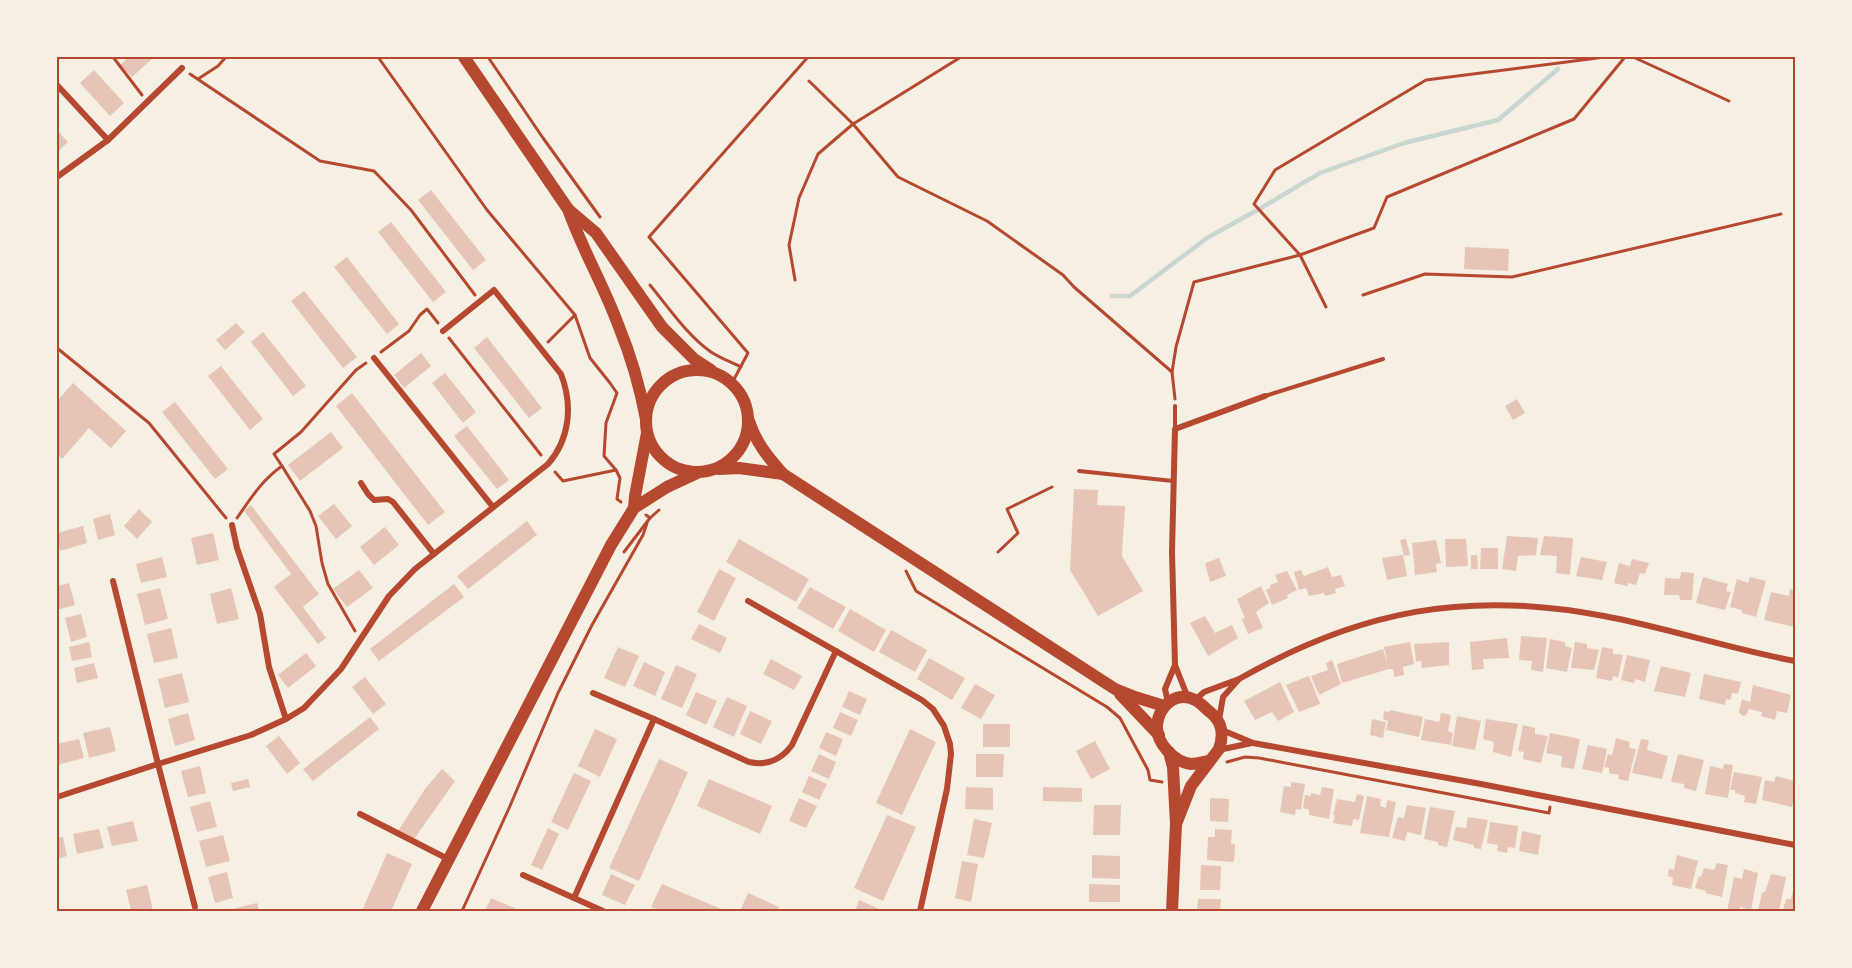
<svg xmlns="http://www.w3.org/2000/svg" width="1852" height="968" viewBox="0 0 1852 968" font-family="'Libre Baskerville',serif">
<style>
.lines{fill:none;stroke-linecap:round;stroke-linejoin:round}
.stream{stroke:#c9d6d2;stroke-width:4.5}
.building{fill:#e6c5b7}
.path{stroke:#b5482f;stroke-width:3}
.service{stroke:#b5482f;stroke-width:4}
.minor{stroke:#b5482f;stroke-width:6}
.primary{stroke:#b5482f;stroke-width:12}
.neatline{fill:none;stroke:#b5482f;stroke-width:2}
</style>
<rect width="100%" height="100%" fill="#f6efe4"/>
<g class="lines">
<path class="stream" d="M1112,296H1130L1207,238L1261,208L1320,173L1404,143L1498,120L1558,69"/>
</g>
<g class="building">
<path d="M129,57H154L132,77L120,65Z"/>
<path d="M94,70L124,103L110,116L80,83Z"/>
<path d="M57,130L68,142L57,152Z"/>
<path d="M431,190L486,260L473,270L418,200Z"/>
<path d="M391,222L446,292L433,302L378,232Z"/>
<path d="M1465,247L1509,249L1508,271L1464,269Z"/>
<path d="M347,257L399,324L387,334L334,267Z"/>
<path d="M304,291L357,357L343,368L291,301Z"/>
<path d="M236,323L245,332L225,350L216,340Z"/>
<path d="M263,332L306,386L293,396L251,342Z"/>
<path d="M487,337L542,408L529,418L474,348Z"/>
<path d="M421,353L431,366L404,388L394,375Z"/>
<path d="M221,366L263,419L250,430L208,376Z"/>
<path d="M445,373L476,412L463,423L432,383Z"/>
<path d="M73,383L126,431L111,448L89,428L62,459L57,454V401Z"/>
<path d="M352,393L445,512L428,525L336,406Z"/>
<path d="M1517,399L1525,413L1513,420L1505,406Z"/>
<path d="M175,402L228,469L215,479L162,412Z"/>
<path d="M467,426L509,480L497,489L454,436Z"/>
<path d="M331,432L343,448L300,481L288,465Z"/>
<path d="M1074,489L1098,490L1097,505L1125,506L1122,556L1143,591L1098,616L1070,570Z"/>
<path d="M334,504L352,526L336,539L318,516Z"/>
<path d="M251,505L319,594L303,607L326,638L318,644L274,587L291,574L244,511Z"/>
<path d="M139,509L152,522L137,539L124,526Z"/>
<path d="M110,514L115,535L98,540L93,519Z"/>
<path d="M527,521L537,535L468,589L457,576Z"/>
<path d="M83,526L87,543L60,551L57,533Z"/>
<path d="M385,527L399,545L374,565L360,547Z"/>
<path d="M213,533L219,560L197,565L191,538Z"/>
<path d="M1507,536L1538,538L1536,555L1518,556L1516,571L1502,569Z"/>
<path d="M1544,536L1573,538L1570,575L1556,573L1557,556L1540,555Z"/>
<path d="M739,539L809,579L796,602L726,562Z"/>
<path d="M1406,539L1410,555L1404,556L1400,540Z"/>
<path d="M1445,539H1466L1468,566L1446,567Z"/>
<path d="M1436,540L1441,563L1436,564L1437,572L1415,575L1412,543Z"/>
<path d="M1481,548H1498V569H1480Z"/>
<path d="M1403,555L1407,576L1387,580L1382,558Z"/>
<path d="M1471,555H1477L1478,569H1471Z"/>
<path d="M162,557L167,577L141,583L136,564Z"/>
<path d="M1581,557L1607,562L1602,580L1576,576Z"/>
<path d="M1219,558L1226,576L1210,582L1205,563Z"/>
<path d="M1632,559L1649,563L1645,574L1640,573L1636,585L1628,583L1627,586L1614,583L1619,563L1630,566Z"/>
<path d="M1328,567L1332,577L1341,575L1345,586L1335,589L1336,593L1325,596L1324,593L1309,596L1306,588L1299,590L1294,572L1301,570L1304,576Z"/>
<path d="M719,569L736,578L714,621L697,612Z"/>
<path d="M359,570L373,588L347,607L333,589Z"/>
<path d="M1287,571L1297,590L1287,595L1288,598L1272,605L1266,590L1270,588V585L1278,582L1275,575Z"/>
<path d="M1681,572L1694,573L1692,600H1680L1679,595H1664L1665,578L1680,579Z"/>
<path d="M1703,577L1728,584L1726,591L1731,592L1725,610L1696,603Z"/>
<path d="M1750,577L1766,581L1756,617L1742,613V610L1730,607L1737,579L1748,583Z"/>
<path d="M69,583L75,605L57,610V586Z"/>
<path d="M454,584L464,597L379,661L370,649Z"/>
<path d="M1261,586L1269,603L1256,612L1263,628L1248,634L1242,619L1245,618L1237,599Z"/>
<path d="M810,587L846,607L833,629L797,608Z"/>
<path d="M160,588L168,619L145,625L137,594Z"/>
<path d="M231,588L239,619L217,624L210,594Z"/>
<path d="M1790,589L1795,590V627L1764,620L1771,592L1789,596Z"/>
<path d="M850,609L886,630L874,652L838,631Z"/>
<path d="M81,614L87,637L71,642L65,618Z"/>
<path d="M1205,616L1215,633L1232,625L1238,638L1208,656L1190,623Z"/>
<path d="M699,624L727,638L720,653L691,639Z"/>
<path d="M171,628L178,658L154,663L147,634Z"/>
<path d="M891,630L927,650L915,672L879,652Z"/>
<path d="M1521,636L1547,638L1543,672L1531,670L1532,661L1519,660Z"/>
<path d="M1507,638L1509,658L1483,659L1484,669L1472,670L1470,642Z"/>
<path d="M1550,639L1565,642V646L1572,648L1567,672L1546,668Z"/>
<path d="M89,642L92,657L72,661L69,647Z"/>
<path d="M1410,642L1414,664L1403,667L1404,675L1394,677L1393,669H1389L1342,683L1337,664L1383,649L1388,666L1384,647Z"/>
<path d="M1449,642V665L1422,668L1421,661L1416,662L1414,644Z"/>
<path d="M1575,642L1587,644V648L1599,650L1594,670L1571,668Z"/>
<path d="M618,647L639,656L625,687L604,678Z"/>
<path d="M1602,647L1613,649V654L1623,655L1618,678L1613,676L1612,681L1596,678Z"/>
<path d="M306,653L316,666L288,688L278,675Z"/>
<path d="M1627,655L1650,660L1645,682L1636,679L1634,683L1621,680Z"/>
<path d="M929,658L965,678L952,700L917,679Z"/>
<path d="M771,659L802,676L794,690L763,674Z"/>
<path d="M1332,660L1341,684L1319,695L1311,676L1328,670L1326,663Z"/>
<path d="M644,662L665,672L655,696L633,686Z"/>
<path d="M94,663L98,678L77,683L74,668Z"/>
<path d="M676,665L697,674L682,708L661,699Z"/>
<path d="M1661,666L1691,673L1685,697L1654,691Z"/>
<path d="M182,673L189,702L165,708L158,679Z"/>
<path d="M1704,674L1741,682L1738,694L1732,693L1730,700L1726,699L1725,705L1699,699Z"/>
<path d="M1309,676L1320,704L1299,712L1286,685Z"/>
<path d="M365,677L386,704L373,714L352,687Z"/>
<path d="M1280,682L1294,712L1278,721L1272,712L1255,720L1244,701Z"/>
<path d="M975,684L995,695L981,719L961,708Z"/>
<path d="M1753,685L1791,695L1787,713L1777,711L1775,720L1761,716L1762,712L1749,709L1747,714L1744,716L1740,714L1739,711L1742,699L1750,702Z"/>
<path d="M849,691L867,699L860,715L842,707Z"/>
<path d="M696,692L717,701L706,725L686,715Z"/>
<path d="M727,697L747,706L734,737L713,727Z"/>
<path d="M1390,710L1423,717L1419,737L1386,730L1388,721L1383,719L1384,711L1389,712Z"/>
<path d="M750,711L772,721L761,744L740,734Z"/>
<path d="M840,712L858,720L851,736L833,728Z"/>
<path d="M188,713L195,740L175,746L168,719Z"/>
<path d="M1441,713L1451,715L1448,731L1453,733L1451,745L1421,740L1425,719L1439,722Z"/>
<path d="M1457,716L1481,721L1475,750L1452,746Z"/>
<path d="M370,717L379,729L313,781L303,769Z"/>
<path d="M1372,719L1386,722L1383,738L1370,735Z"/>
<path d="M1486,719L1518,724L1511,757L1493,752L1494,742L1483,739Z"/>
<rect x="983" y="724" width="27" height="23"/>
<path d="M1523,725L1535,728V734L1548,736L1541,763L1523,759L1524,752L1518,751Z"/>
<path d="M110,727L116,751L89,758L83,733Z"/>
<path d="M595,729L617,739L600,777L578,766Z"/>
<path d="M910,729L936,742L902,815L876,803Z"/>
<path d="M826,732L843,739L836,756L819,748Z"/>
<path d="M1550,733L1580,739L1574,769L1561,767L1562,756L1546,753Z"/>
<path d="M279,736L300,763L287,774L266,746Z"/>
<path d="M1616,738L1630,742L1629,748L1636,749L1628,781L1618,779L1619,775L1609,773V768L1604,767L1608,754L1612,755Z"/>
<path d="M79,739L84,758L57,765V744Z"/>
<path d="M1641,739L1649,740L1647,750L1668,756L1662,779L1632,773Z"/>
<path d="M1095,741L1110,769L1091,779L1076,751Z"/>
<path d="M1588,745L1607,749L1602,773L1582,769Z"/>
<path d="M819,754L836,762L829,779L811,771Z"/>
<path d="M976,754H1004L1003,777H976Z"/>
<path d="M1678,754L1704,760L1696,791L1684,788V784L1671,782Z"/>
<path d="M659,759L688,772L639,881L609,868Z"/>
<path d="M1724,764L1733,765L1728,798L1705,794L1710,766L1723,769Z"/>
<path d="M200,766L206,793L188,797L181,771Z"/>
<path d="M442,769L455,781L414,839L398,831L425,789Z"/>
<path d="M1734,772L1762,777L1756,804L1744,802L1745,796L1735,793V790H1730Z"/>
<path d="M574,773L591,781L568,830L551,822Z"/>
<path d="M809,776L827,784L819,800L802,792Z"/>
<path d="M1776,776L1795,781V795L1792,807L1762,800L1765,780L1774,782Z"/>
<path d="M248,779L250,787L233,791L231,783Z"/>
<path d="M709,779L772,806L760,834L697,806Z"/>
<path d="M1291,782L1305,784L1301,810L1296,809L1295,815L1280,812L1284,786L1291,787Z"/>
<path d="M966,787L993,788V810L965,809Z"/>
<path d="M1043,787L1082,788V802L1043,801Z"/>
<path d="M1322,787L1334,789L1329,819L1309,815V810L1303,808L1305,795L1311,796V793L1320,795Z"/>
<path d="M1357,794L1364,796L1359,820L1353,819L1352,826L1333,823L1335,815H1333L1337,799L1355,802Z"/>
<path d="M1367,796L1381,799L1380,806L1386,808L1387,800L1396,802L1389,837L1360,833Z"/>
<path d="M799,798L817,806L806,828L789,821Z"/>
<path d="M1210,798L1229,799L1228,822L1210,821Z"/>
<path d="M210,801L217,827L197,832L190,807Z"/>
<path d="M1094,805H1121L1120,835H1093Z"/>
<path d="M1407,805L1426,808L1421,835L1407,832L1405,841L1392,838L1398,817L1404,818Z"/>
<path d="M1430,807L1455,811L1447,847L1438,845V842L1424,839Z"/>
<path d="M887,815L916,827L883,901L854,888Z"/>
<path d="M1468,817L1488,820L1481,849L1474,848V845L1453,840L1456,827L1466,828Z"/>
<path d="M974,819L992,823L984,858L967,855Z"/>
<path d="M133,821L138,841L112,846L107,827Z"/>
<path d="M1490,822L1518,826L1515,848L1508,847L1507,853L1497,851L1498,845L1487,843Z"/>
<path d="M548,828L559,834L542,870L531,865Z"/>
<path d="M99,829L104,848L77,854L73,834Z"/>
<path d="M1215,829L1232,830L1231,844H1235L1234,862L1207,860L1208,837H1215Z"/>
<path d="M1522,831L1541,835L1538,855L1519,851Z"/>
<path d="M223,835L230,861L206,867L199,841Z"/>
<path d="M63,837L67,856L57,859V838Z"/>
<path d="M387,853L412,864L391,911H362Z"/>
<path d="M1092,855L1120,856V879L1092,878Z"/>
<path d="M1677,855L1698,861L1691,889L1672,885L1673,878L1668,876L1669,869L1674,870Z"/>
<path d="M962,861L978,864L971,902L955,898Z"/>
<path d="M1717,863L1728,865L1722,897L1705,893L1706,891L1695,888L1699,876L1701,877L1704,868L1714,870Z"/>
<path d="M1201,865L1221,866L1220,890H1200Z"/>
<path d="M1744,869L1758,873L1751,910L1740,907L1739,911H1727L1734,877L1742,879Z"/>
<path d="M227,872L233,898L215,903L208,877Z"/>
<path d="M611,874L635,885L625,905L602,895Z"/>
<path d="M1771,874L1786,877L1779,911H1758L1762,893L1765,892Z"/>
<path d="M662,884L726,911H661L651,907Z"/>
<path d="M1089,884L1120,885V902H1089Z"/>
<path d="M147,885L153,911H131L126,890Z"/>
<path d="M1794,887L1795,911L1783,910L1786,899H1791Z"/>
<path d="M748,893L779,907L777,911H740Z"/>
<path d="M491,898L522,911H485Z"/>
<path d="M1198,899H1221L1220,911H1197Z"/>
<path d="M859,900L884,911H855Z"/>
<path d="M257,903L259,911H232V909Z"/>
</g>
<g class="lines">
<g class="path">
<path d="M113,57L142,95"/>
<path d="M378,57L487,210L575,315L590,358L610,383L617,393L606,423L604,456L616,470"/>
<path d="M488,57L543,138L600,217"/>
<path d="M961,57L853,124L898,177L987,221L1063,275L1074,287L1172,372"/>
<path d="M1633,57L1729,101"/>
<path d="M190,74L320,161L374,171L411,210L475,295"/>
<path d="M198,79L218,66L226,57"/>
<path d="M795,280L789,245L799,198L818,154L853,124L809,81"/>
<path d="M650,285C669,308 687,335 711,352C720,358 731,362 741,367"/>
<path d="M1363,295L1425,274L1512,277L1781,214"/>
<path d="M1326,307L1300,255L1254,204L1275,170L1426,80L1605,57"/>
<path d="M449,338L541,455"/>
<path d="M548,342L575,315"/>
<path d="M57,348L149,423L226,518"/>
<path d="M381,352L409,331L420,315L427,309L438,323"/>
<path d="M732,383L748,353L649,237L808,57"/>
<path d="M1175,399L1172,372L1176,347L1194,282L1300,255L1374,228L1387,197L1574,119L1625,57"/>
<path d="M282,466L274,454L301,432L356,370L366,363"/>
<path d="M555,472L563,481L616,470L620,478L617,499L621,502"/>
<path d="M646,515L650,518L659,510"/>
<path d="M237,518C251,498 262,480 282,466L310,511L316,526L322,563L328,584L355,631"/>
<path d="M624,552L650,518"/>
<path d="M998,552L1018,533L1007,509L1052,487"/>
<path d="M906,571L916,591L1107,707L1120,718L1148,770L1150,780L1162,782"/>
<path d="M1227,762L1245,757L1259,758L1549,813L1550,807"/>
<path d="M462,911L510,806L558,693L592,625L643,535L647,523"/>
</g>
<g class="service">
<path d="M1265,396L1383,359"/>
<path d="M1175,406V429"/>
<path d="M1079,471L1173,481"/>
</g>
<g class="minor">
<path d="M57,85L108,140"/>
<path d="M57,177L108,140L182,68"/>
<path d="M374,358L493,507"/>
<path d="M361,483L368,494L374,500L388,499L393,502L434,554"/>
<path d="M232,525L237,548L260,614L269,667L286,719"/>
<path d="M113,581L158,764L251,735L286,719L304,708L341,669L389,596L415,569L548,464C570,439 573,405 561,374L494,290L443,331"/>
<path d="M748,601L922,700L933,709L944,726L950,744L951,754L947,789L920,911"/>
<path d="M1175,665L1172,552L1175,429L1265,396"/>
<path d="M1239,679C1360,610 1467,590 1604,616C1668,628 1730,649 1795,661"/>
<path d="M593,693L654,719L574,898L603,911"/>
<path d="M1195,700L1204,692L1239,679L1223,697L1219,720"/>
<path d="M1168,702L1165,689L1175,665L1188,698"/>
<path d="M654,719L749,762C767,766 781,760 792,745L836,651"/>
<path d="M1222,730L1253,743L1481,784L1795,845"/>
<path d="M1219,752L1223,749L1252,743"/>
<path d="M57,797L158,764L195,907"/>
<path d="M360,814L448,859"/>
<path d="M523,875L574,898"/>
</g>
<g class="primary">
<path d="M464,57L568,209C582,249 604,286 619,327C631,356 640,388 646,419"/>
<path d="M569,210L596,233L662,327L694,359L711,370"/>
<circle cx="697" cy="421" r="51"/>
<path d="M749,421C756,443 768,457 783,474L1115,689L1135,697L1164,706"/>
<path d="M719,469L739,468L783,474"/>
<path d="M634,508L635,496L647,433"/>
<path d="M1120,694L1159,735"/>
<path d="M1169,752L1173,767L1176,824L1172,911"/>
<path d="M1176,824L1191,786L1219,749C1224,735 1222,721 1210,712C1205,708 1201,703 1195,700C1176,690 1159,706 1157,725C1156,743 1174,762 1191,764C1197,764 1203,762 1209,761"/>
<path d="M422,911L611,545L634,508L667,487L697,473"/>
</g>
</g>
<rect width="1852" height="968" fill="none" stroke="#f6efe4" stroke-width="117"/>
<rect x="58" y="58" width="1736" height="852" class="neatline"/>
</svg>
